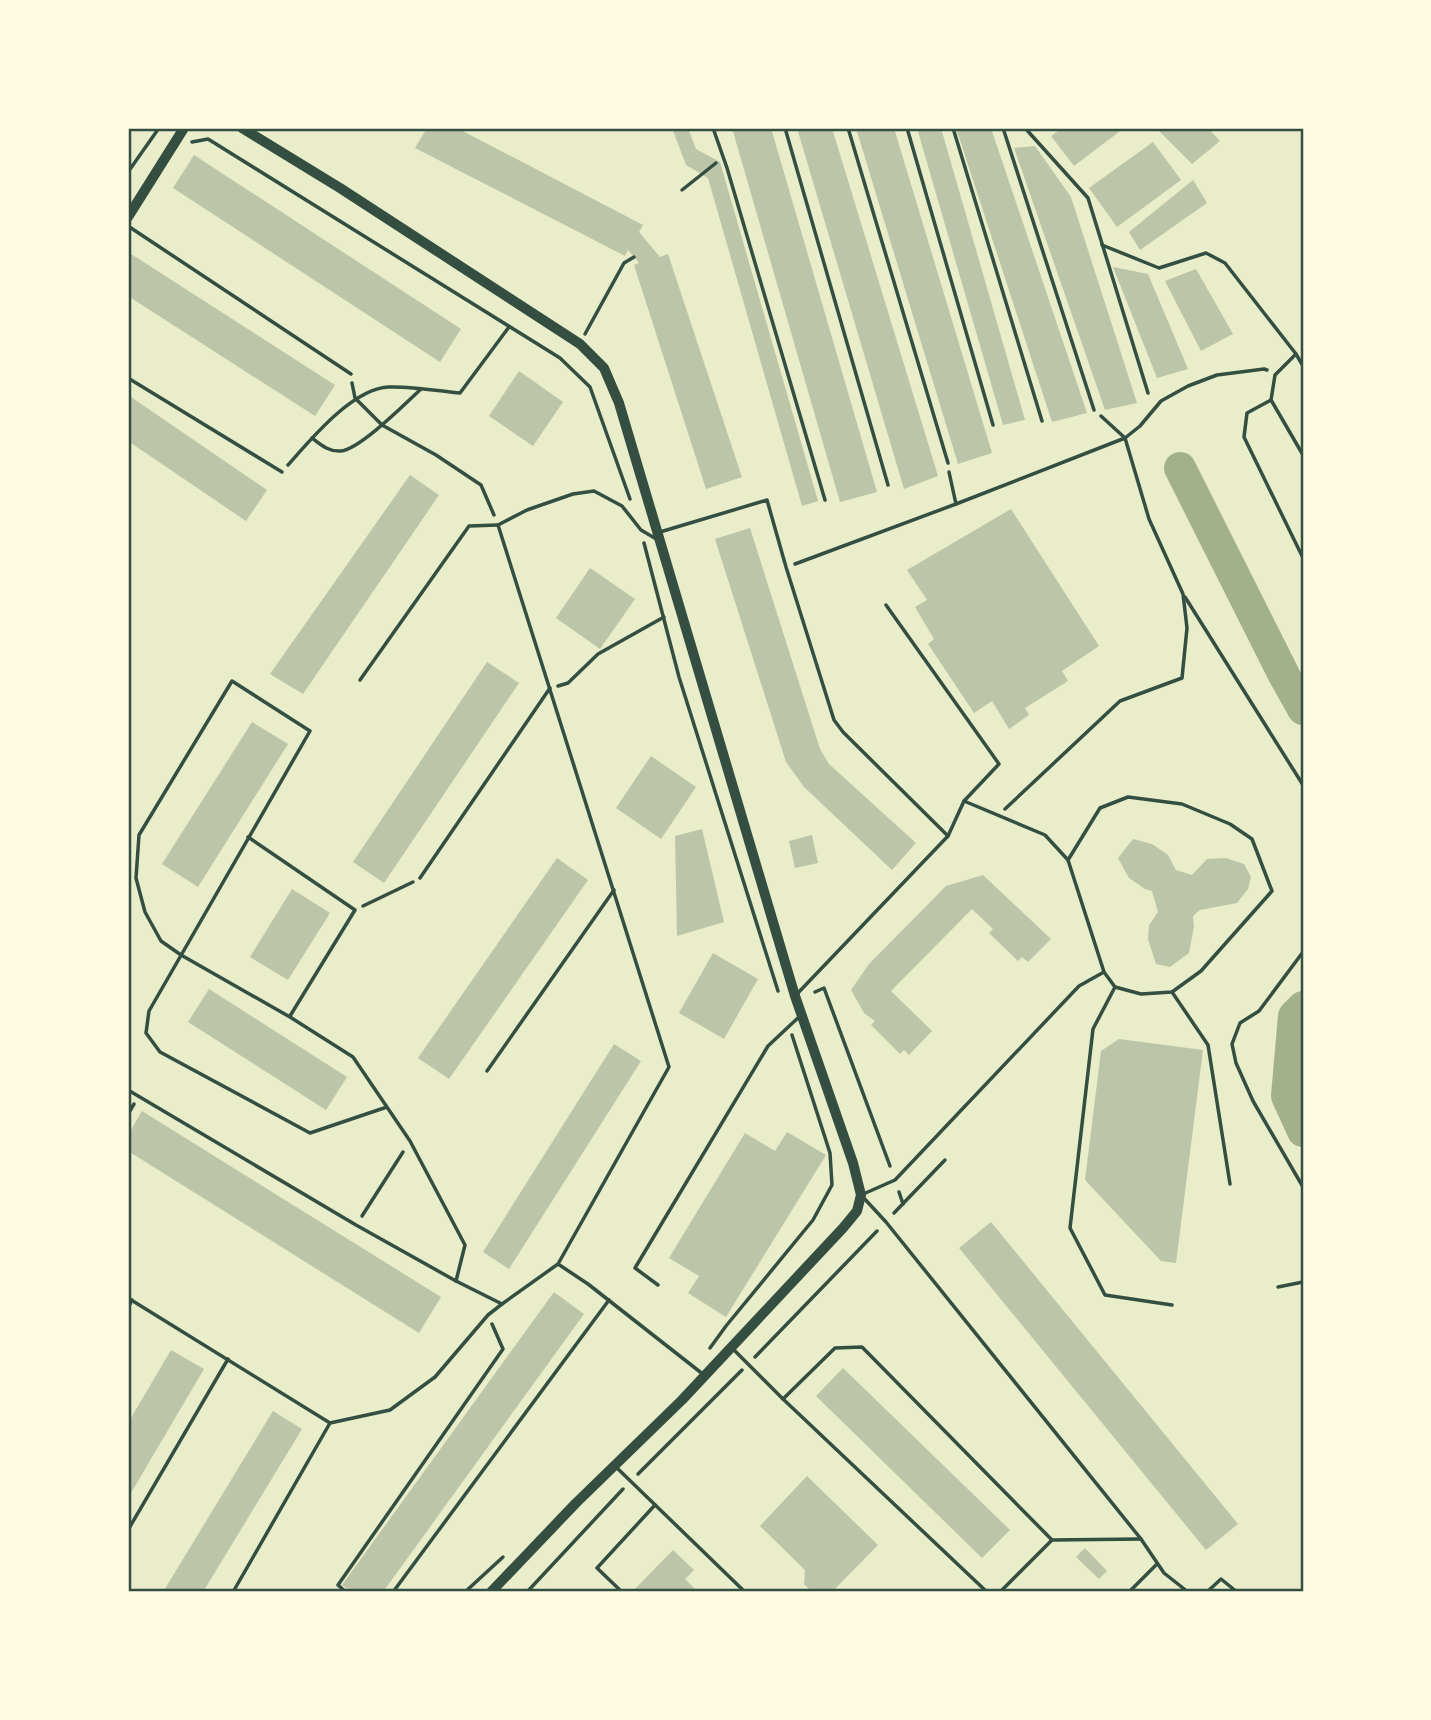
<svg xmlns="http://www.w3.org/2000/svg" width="1431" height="1720" viewBox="0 0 1431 1720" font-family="Commissioner,sans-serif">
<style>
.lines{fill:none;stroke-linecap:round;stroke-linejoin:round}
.river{stroke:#a3b18a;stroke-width:32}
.building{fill:#bcc5a7}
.path{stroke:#344e41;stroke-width:3.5}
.service{stroke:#344e41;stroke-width:3.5}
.tertiary{stroke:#344e41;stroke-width:10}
.neatline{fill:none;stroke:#344e41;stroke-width:2.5}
</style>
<rect width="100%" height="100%" fill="#e9edc9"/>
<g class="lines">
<g class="river">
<path d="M1180,468L1284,675L1303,709"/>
<path d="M1303,1007L1294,1016L1287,1096L1303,1131"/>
</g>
</g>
<g class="building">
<path d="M427,128H457L643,225L639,232L660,257L668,254L742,477L706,489L634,265L639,263L634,257L628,250L625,256L415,148Z"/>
<path d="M672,128H688L696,149L720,162L818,501L802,506L708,178L686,165Z"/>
<path d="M732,128H771L877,492L840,502Z"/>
<path d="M797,128H832L938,476L904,489Z"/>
<path d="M856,128H894L992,453L958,464Z"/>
<path d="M917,128H941L1025,420L1003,425Z"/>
<path d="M956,128H991L1087,413L1052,422Z"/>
<path d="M1062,128H1124L1074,166L1051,136Z"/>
<path d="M1156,128H1208L1220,141L1192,164Z"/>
<path d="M1153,142L1181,180L1117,227L1089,188Z"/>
<path d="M1035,146L1071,197L1137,403L1105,410L1014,148Z"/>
<path d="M194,155L461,329L440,362L173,188Z"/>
<path d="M1193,180L1207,203L1140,250L1129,232Z"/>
<path d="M128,252L335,385L315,416L128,296Z"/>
<path d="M1113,267L1148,274L1188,369L1157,378Z"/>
<path d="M1196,269L1233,334L1201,351L1165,281Z"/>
<path d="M519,371L563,402L533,446L489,416Z"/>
<path d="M128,395L267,490L246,521L128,441Z"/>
<path d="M410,475L439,495L303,694L270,674Z"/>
<path d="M1011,509L1099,646L1062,671L1068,681L1025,708L1029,715L1009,729L992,701L974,713L928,644L934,639L915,607L927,600L907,570Z"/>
<path d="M750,528L820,749L829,764L916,843L892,870L804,787L786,762L715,539Z"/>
<path d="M590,568L635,599L600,649L556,618Z"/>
<path d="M487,662L519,683L384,883L353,862Z"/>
<path d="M252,722L288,744L198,887L162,864Z"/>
<path d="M651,756L696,787L661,839L616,808Z"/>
<path d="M702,829L724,922L677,936L675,836Z"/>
<path d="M812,835L818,863L795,868L789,841Z"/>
<path d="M1133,839L1152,844L1168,855L1176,870L1192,875L1207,859L1226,858L1244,864L1251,877L1248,889L1237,903L1200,910L1193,916L1194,926L1189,953L1170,967L1156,964L1148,939L1149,925L1158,912L1152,891L1145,889L1129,878L1118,858Z"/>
<path d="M557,858L588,880L449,1079L418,1058Z"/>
<path d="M983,875L1051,939L1028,962L1022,957L1018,961L989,933L993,929L972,909L891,991L932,1031L909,1055L904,1050L900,1054L871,1025L875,1021L864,1013L851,990L869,964L946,886Z"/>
<path d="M292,889L330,913L288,980L250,957Z"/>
<path d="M713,953L758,979L724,1039L679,1013Z"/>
<path d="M209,989L347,1077L326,1110L188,1022Z"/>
<path d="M1119,1039L1203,1050L1176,1263L1161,1261L1085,1180L1101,1051Z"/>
<path d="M614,1044L641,1061L509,1269L483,1252Z"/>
<path d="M142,1111L441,1297L419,1333L128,1151V1135Z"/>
<path d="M787,1132L826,1155L726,1317L688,1293L699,1276L669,1258L745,1133L775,1151Z"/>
<path d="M991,1222L1238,1524L1206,1550L959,1248Z"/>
<path d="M554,1292L584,1314L383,1592H352L342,1585Z"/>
<path d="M171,1350L204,1369L128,1498V1423Z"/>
<path d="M843,1368L1010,1530L982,1558L816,1396Z"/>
<path d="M273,1411L302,1429L203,1592H163Z"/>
<path d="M807,1476L878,1545L832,1592H812L804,1584L805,1570L760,1526Z"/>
<path d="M1085,1548L1107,1571L1099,1579L1076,1557Z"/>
<path d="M673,1550L694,1570L685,1579L698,1592H632Z"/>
</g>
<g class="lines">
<g class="path">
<path d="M192,142L208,139L560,358L590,387L630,499"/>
<path d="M128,172L159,128"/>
<path d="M682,190L716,163"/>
<path d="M585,334L624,263L634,257"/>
<path d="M352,383L355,398L382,425L436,455L481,485L494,515"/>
<path d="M312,438C321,445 329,452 341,451C360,449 405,404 420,390"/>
<path d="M288,465C311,439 353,388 389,387C410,386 439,391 460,393L509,327"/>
<path d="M949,472L956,504"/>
<path d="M644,543L679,677L778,991"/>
<path d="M795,564L956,504L1125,438L1140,426L1161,401L1188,386L1217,375L1264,369L1267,370"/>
<path d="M1185,597L1303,785"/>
<path d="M558,686L568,683L598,654L664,617"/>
<path d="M1005,809L1120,701L1182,678L1187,628L1183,594L1149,519L1125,438L1101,416"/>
<path d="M363,906L413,882"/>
<path d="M1303,952L1259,1011L1240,1023L1232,1044L1236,1063L1253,1101L1303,1187"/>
<path d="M815,992L824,988L890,1166"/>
<path d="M128,1114L134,1104"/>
<path d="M899,1192L903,1204"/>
<path d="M894,1213L945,1160"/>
<path d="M362,1216L403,1152"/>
<path d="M1278,1287L1303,1282"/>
<path d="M710,1348L726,1326L813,1220L832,1185L830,1153L792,1035"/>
<path d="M755,1357L877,1231"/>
<path d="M638,1474L742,1370"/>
<path d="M346,1592L338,1585L503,1349L492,1324"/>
<path d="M465,1592L503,1557"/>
<path d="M527,1592L623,1489"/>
</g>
<g class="service">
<path d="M713,128L727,168L825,500"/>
<path d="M785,128L888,485"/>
<path d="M848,128L948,463"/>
<path d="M907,128L993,425"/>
<path d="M953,128L1042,421"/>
<path d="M1003,128L1094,410"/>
<path d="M1025,128L1088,198L1148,393"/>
<path d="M128,226L351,374"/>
<path d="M1102,245L1159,268L1206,253L1225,263L1296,354L1303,366"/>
<path d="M1296,354L1275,375L1271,400L1303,455"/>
<path d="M128,378L282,472"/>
<path d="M1271,400L1247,413L1244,437L1303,558"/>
<path d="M660,532L767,500L786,567L834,720L843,732L948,836"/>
<path d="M360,680L469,526L498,525"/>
<path d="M964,801L1045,835L1068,860L1104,972L1115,987L1141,994L1172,992L1201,971L1272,891L1252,839L1230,824L1182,804L1128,797L1100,808L1068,860"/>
<path d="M248,837L355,910L290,1016"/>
<path d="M420,878L550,688"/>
<path d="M1104,972L1079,986L895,1180L861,1195L886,1222L1141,1539L1164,1573L1188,1592"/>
<path d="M1115,987L1093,1029L1070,1228L1105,1295L1172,1305"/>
<path d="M1172,992L1208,1045L1230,1184"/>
<path d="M796,995L948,836L964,801L999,764L886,605"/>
<path d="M487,1071L614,890"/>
<path d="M128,1090L356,1225L456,1281L502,1304L558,1264L669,1067L498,525L527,510L573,494L594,491L622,506L641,530L658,540"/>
<path d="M387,1107L310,1133L160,1052L146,1033L149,1011L310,731L232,681L139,835L136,878L145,912L161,941L181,955L290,1017L353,1057L410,1141L465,1245L456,1281"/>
<path d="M558,1264L588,1284L704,1375"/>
<path d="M658,1285L635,1268L768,1046L800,1016"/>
<path d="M128,1298L330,1423L390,1410L435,1377L488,1315L502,1304"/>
<path d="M128,1308L132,1300"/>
<path d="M733,1349L783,1399L987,1592"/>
<path d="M783,1399L835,1348L862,1347L1052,1540L1000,1592"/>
<path d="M616,1467L745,1592"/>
<path d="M128,1530L228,1359"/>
<path d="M1052,1540L1141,1539"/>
<path d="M233,1592L330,1423"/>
<path d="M393,1592L609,1300"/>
<path d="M622,1592L597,1568L655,1505"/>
<path d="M1129,1592L1157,1564"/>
<path d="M1207,1592L1221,1579L1237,1592"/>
</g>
<g class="tertiary">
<path d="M242,128L340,188L580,344L604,368L619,403L795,996L853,1163L861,1195L857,1211L843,1228L682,1400L576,1503L491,1592"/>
<path d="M128,217L184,128"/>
</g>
</g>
<rect width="1431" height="1720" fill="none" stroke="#fefae0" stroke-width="259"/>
<rect x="130" y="130" width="1172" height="1460" class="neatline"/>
</svg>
